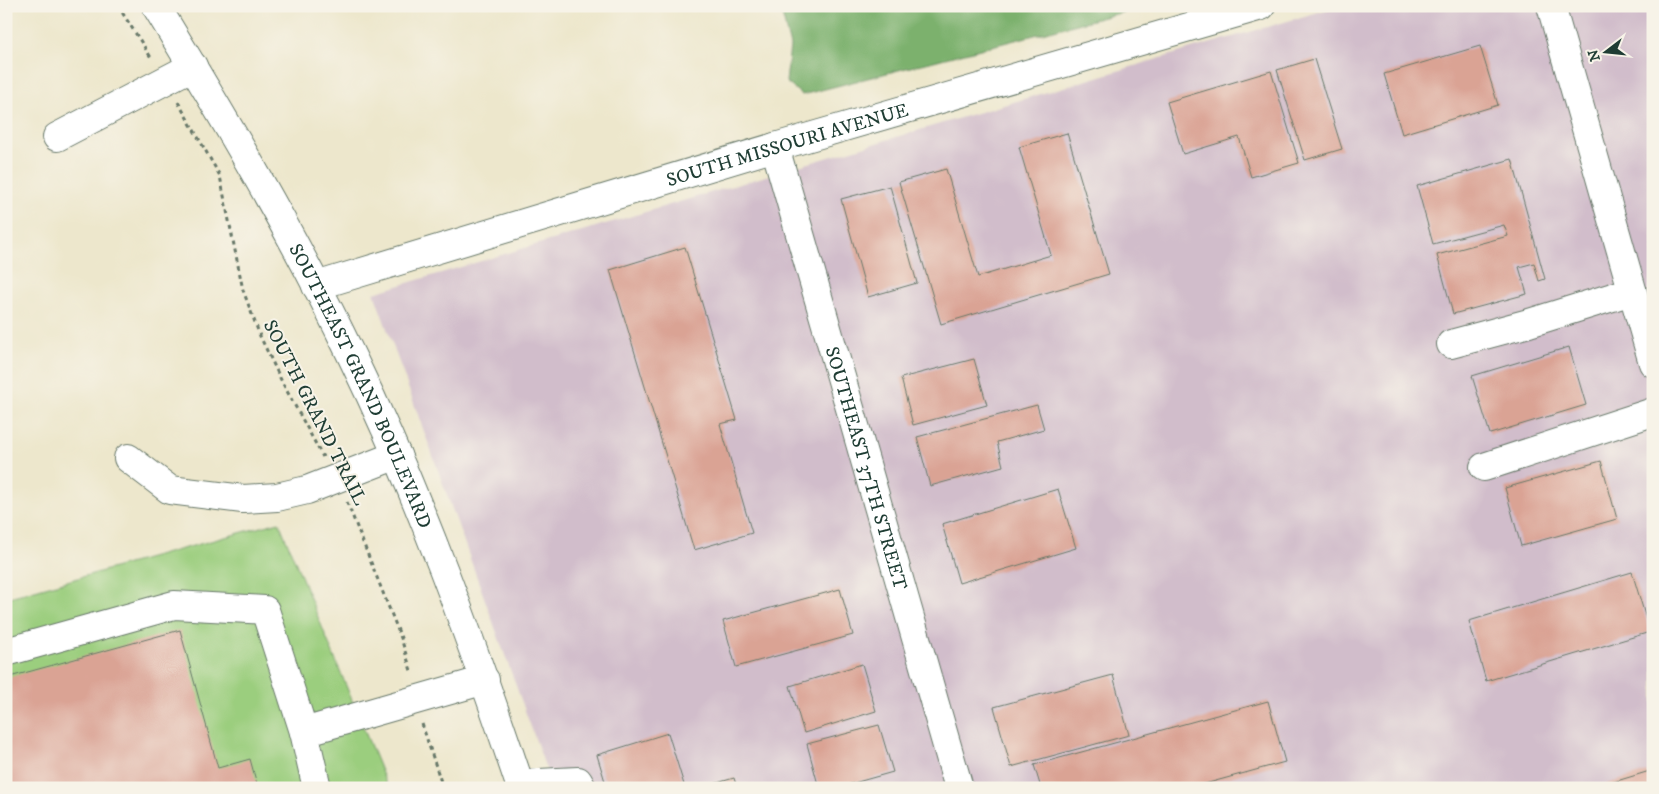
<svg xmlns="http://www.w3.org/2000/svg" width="1659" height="794" viewBox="0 0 1659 794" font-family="'IM FELL DW Pica',serif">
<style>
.industrial{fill:#d1bdcb}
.green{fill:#9bce7e;stroke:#5d8659}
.forest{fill:#7cb16d;stroke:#4e7750}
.building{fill:#daa394}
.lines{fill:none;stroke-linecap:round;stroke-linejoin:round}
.minor-casing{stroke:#677869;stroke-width:30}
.path{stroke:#677869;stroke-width:3;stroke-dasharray:4 4;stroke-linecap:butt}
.minor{stroke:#fff;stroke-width:28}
.labels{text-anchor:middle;stroke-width:4;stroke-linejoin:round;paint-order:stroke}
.street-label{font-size:19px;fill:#1f3d34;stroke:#f7f3e8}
</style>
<rect width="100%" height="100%" fill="#f7f3e8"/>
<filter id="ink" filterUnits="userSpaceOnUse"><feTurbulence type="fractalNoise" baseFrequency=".02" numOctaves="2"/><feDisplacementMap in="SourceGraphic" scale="10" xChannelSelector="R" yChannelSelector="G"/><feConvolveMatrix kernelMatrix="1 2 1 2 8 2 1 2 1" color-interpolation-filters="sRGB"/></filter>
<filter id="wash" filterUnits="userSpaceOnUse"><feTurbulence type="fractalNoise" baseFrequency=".0096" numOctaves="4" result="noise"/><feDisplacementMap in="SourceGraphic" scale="20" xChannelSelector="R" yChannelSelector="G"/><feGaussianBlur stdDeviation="1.12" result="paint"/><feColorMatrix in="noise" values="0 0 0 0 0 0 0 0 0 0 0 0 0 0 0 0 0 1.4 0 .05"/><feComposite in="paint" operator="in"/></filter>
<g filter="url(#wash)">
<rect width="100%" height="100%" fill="#ede7cc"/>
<path class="industrial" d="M1339,6H1653V788H553L374,293L1198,47Z"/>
<path class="green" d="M279,522L388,788H6V598Z"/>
<path class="forest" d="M780,6H1147L802,95L786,82L790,46Z"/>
<g id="blocks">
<g class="building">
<path d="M1480,46L1498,105L1402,134L1384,74Z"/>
<path d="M1314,59L1342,149L1305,160L1277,70Z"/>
<path d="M1271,71L1299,163L1251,177L1239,137L1183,154L1167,102Z"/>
<path d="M1067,133L1109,274L941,324L899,182L946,169L978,277L1051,255L1019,147Z"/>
<path d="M1512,159L1545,279L1539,281L1534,263L1519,267L1527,294L1453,314L1437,255L1508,236L1504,225L1433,244L1417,186Z"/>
<path d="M890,186L917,283L868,297L841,199Z"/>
<path d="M685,247L737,420L720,424L752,533L694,550L610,270Z"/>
<path d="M1569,347L1586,405L1490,434L1472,376Z"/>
<path d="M974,359L987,405L913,425L901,378Z"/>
<path d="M1037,405L1044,429L997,442L1003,466L930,486L917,437Z"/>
<path d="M1601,461L1617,519L1521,546L1505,488Z"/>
<path d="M1058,489L1076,548L959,583L942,524Z"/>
<path d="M1632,572L1650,632L1486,681L1469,621Z"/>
<path d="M840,589L853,635L736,667L723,621Z"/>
<path d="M180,630L218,768L250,759L258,788H6V678Z"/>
<path d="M862,664L876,711L804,733L790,686Z"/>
<path d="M1113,675L1129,735L1011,767L994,707Z"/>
<path d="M1268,701L1285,762L1190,788H1041L1034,765Z"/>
<path d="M879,725L893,772L836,788H819L807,744Z"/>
<path d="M668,733L685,788H607L597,755Z"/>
<path d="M1653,770V788H1597V787Z"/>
<path d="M734,778L737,788H703V787Z"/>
</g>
</g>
</g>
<g filter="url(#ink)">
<use href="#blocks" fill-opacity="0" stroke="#677869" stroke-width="1"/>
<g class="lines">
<g class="minor-casing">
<g id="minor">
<path id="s1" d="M156,6C226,121 295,237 353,359C420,497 472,642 521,788"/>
<path d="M1551,6L1653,363"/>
<path d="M57,137L193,66"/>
<path id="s2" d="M775,147L959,788"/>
<path id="s3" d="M316,286L775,147L1261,6"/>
<path d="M1451,344L1529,323L1632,291"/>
<path d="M128,458L170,490L243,499L277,497L307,490L397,455"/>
<path d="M1484,467L1653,412"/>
<path d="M6,652L174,605L265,610L304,732L317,788"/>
<path d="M304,732L485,680"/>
<path d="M519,784L578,781L582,788"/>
</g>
</g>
<g class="path">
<path d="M118,6L152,59"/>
<path d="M178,102L220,176L243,290L260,336L282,382L323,457"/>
<path d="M347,502L401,638L412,674"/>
<path d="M422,724L443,788"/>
</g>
<use href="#minor" class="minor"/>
</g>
</g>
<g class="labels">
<g class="street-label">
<text dy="7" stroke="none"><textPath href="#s3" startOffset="492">SOUTH MISSOURI AVENUE</textPath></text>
<text dy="7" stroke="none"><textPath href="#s1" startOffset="432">SOUTHEAST GRAND BOULEVARD</textPath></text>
<text transform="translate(316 412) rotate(63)" y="7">SOUTH GRAND TRAIL</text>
<text dy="7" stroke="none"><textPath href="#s2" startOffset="334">SOUTHEAST 37TH STREET</textPath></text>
</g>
</g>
<rect width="1659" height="794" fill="none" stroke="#f7f3e8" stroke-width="25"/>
<g transform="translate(1606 52) rotate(254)" stroke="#f7f3e8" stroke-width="4" paint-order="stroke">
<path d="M0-4L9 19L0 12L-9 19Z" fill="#1f3d34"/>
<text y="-8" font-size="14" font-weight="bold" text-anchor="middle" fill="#1f3d34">N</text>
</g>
</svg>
